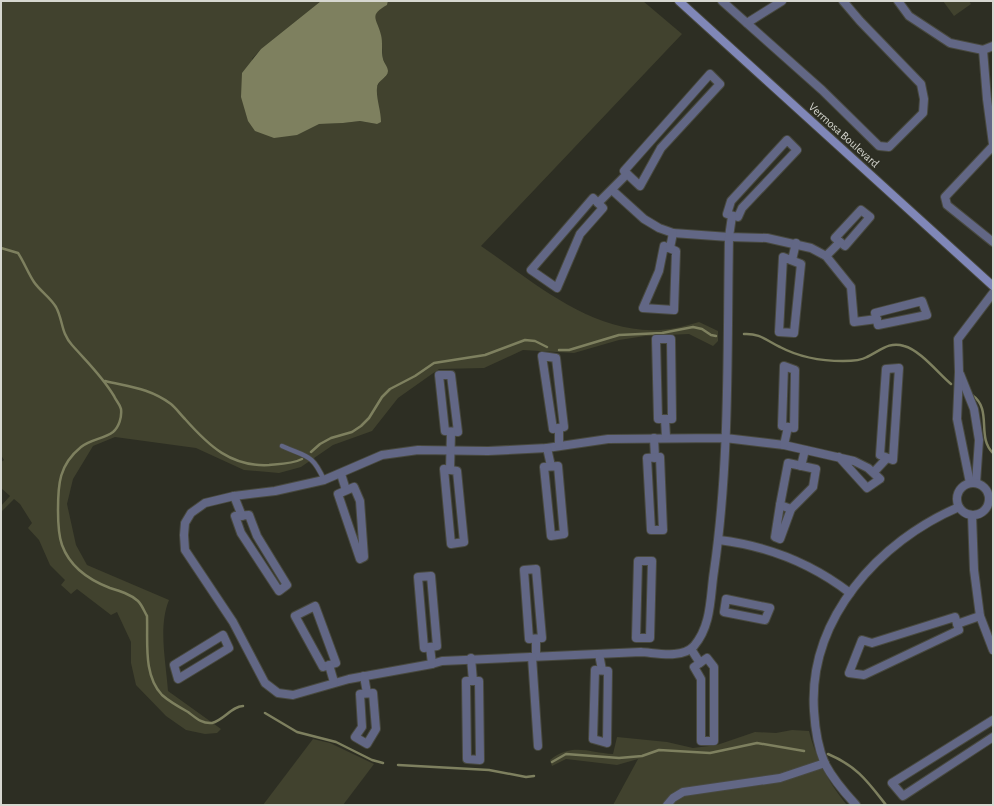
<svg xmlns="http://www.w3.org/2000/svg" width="994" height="806" viewBox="0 0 994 806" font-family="'Alegreya Sans',sans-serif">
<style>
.green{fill:#41422e}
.water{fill:#7e805f}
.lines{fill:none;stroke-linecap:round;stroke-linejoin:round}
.stream{stroke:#7e805f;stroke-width:2.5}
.service-casing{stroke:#48493f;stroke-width:6}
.minor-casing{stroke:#48493f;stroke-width:10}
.secondary-casing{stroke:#48493f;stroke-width:10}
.service{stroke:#626785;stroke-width:4.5}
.minor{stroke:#626785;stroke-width:8}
.secondary{stroke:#8087b8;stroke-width:8}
.labels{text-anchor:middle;stroke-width:3;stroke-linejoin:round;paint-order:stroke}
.street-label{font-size:12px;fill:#d6d7d0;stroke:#2d2e23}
</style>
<rect width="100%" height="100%" fill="#2d2e23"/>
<g class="green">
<path d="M1,1H321L261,49L252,59L319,124L343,123L360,121L377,124V87L380,81L387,75L388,70L383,59L381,36L375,21V15L379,9L387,5L388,1H643L682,34L481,246C534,282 591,334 660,330C673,329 686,326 699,322L718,331V341L713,346L689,334L645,336L619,340L574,353L523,350L484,368L439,369L398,398L372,431L333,445L301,467L279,473L244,470L196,448L115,437L93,446L73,479L67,504L76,545L87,565L169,600C158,627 166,662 168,691L221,729L217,733L205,734L186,730L166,716L136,685L131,663V642L117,612L111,615L77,589L71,594L61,585L65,580L50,565L39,540L28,528L32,523L20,504L14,499L1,512V506L10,496L1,488V462L4,460L1,455Z"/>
<path d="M943,1H969L971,4L954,16Z"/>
<path d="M792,730L809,731C816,759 828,782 847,805H613L638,759L617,765L566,759L552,766L550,760C572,742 590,753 613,754L617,737L667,742L693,748L717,745L755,732L776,733Z"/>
<path d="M313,739L330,743L374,764L343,805H263Z"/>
</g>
<path class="water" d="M321,1H388L387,5C368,16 377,18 381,35C383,42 381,51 383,59C384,63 388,67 388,71C388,78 377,80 377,88C376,99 381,110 381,122L377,124L360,121L343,123L319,124L297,135L274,138L255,131L248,121L241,97L242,73L261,49Z"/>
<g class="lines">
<g class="stream">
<path d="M1,248L18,253C24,262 28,273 34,282C40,291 50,297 56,307C63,320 61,333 72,345C88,363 102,376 114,396C116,401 120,404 121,409C122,417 119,427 113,432C104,439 91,439 81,447C59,465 58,484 58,510C58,522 58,534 62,545C70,567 89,580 110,588C120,591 130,594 138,601C142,605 144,611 147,616C148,642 143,675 162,695C170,702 179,707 188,712C196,718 202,724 212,723C224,720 232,706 243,706"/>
<path d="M744,334C760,333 767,341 780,347C799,357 822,361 843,361C851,361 860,361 867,357C880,351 889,341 904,346C920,350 938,373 951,384"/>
<path d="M559,350H569L619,335L662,333L693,327L702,329L711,335L716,336"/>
<path d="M105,381C130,387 149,388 171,404C176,408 180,414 185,419C209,446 231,467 269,465C281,464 292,464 302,459"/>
<path d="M972,395C993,409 976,437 993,453"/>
<path d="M311,452L320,444L331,438L352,432L361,426L369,418L382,397L390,389L415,376L434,363L485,355L525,340L535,341L547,347"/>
<path d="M265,713L297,732L336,742L372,760L383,763"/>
<path d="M828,754C857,766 868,782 886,805"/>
<path d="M552,762L566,754L619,758L642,756L659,750L710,753L757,743L804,751"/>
<path d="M398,765L489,770L526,777L534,776"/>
</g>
<g class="service-casing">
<path id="service" d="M282,446C306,457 312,453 324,480"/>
</g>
<g class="minor-casing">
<g id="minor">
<path d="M722,1L822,90L879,146L889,147L923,113L924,99L921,84L860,21L843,1"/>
<path d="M898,1L909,16L950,43L983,50L993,46"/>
<path d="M747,23L782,1"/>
<path d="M983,50L987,99L993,144"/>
<path d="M710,74L720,84L661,148L640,186L624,171Z"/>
<path d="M787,140L797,150L742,208L738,217L727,214L731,201Z"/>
<path d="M993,146L945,197L947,205L993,242"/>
<path d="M612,190L644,219L659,228L673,233L729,237L767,238L811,248L826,256L851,287L854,322L877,319"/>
<path d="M593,198L603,208L580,234L557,288L531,270Z"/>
<path d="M598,203L627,174"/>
<path d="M861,210L870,217L845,246L835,238Z"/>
<path d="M732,216L729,237C727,349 730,461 714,571C710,596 712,625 694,646C682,659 657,653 641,652L442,661L432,664L349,679L293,695L278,693L265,683L233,622L185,550L184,535L185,523L191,513L205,503L234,496L275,491L324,480L382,455L418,450L488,451L547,448L608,439L725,438L784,445L854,461L868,468L880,479L867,488L839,457"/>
<path d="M664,246L676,251L674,310L643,308L659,271Z"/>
<path d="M670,248L673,233"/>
<path d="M826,256L840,242"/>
<path d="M783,257L801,264L794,333L779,332Z"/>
<path d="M792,260L796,243"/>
<path d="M922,301L927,315L878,325L875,313Z"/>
<path d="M656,339H671L672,419H658Z"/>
<path d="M542,356L556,358L564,427L553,429Z"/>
<path d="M784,366L795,370L794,428L782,426Z"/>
<path d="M899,368L893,460L880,455L886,369Z"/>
<path d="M960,374L974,409L979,440L976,483"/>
<path d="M439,375H451L458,432L445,431Z"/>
<path d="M665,419L666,437"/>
<path d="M559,428V445"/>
<path d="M654,438L655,458"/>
<path d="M784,445L788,427"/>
<path d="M547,448L551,466"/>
<path d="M660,457L663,530H651L647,458Z"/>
<path d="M788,463L816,469L813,487L791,509L780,505Z"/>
<path d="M558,466L564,534L551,536L544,467Z"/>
<path d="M801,466L805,450"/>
<path d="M444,469L457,471L464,542L451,544Z"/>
<path d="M450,470L451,432"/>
<path d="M874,472L887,458"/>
<path d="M341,474L346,490"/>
<path d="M970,483L957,419L959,372L958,339L993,293"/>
<circle cx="973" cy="499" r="16"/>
<path d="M354,487L360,501L364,557L360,559L338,494Z"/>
<path d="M234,496L242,516"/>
<path d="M780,505L775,537L780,539L791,509"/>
<path d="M249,515L257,536L287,585L279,591L241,533L235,516Z"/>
<path d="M972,515L974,570L980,616L993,650"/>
<path d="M719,540C768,546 811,563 850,593"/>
<path d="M638,561H652L650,638H636Z"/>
<path d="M536,569L542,638L529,639L524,570Z"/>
<path d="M431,576L437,646L424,648L418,577Z"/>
<path d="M726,599L770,608L765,620L724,612Z"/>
<path d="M315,606L336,663L323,667L295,616Z"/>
<path d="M955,617L959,630L864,675L849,673L862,640L872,643Z"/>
<path d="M957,624L980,616"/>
<path d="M223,635L229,648L178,679L174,665Z"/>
<path d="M536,639V656"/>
<path d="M430,647L432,664"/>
<path d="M691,649L700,663"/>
<path d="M599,654L602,670"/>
<path d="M532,657L538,746"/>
<path d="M471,658L473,681"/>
<path d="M707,658L714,667V741H701V679L694,667Z"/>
<path d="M329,665L334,682"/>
<path d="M595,670L608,671L607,743L593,739Z"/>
<path d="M364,676L367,693"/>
<path d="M466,681H479L480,760L467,759Z"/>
<path d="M373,693L376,729L367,744L355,737L362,727L360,694Z"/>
<path d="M993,720L892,783L903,796L993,737"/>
<path d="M667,805L673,798L683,792L780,778L825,763"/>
<path d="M856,805C844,792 833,779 825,764C818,748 815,728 814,711C808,619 879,541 959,507"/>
</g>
</g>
<g class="secondary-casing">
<path id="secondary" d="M679,1L993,286"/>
</g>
<use href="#service" class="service"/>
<use href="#minor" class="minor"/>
<use href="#secondary" class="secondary"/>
</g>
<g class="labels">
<g class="street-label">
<text transform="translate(844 135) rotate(42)" y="4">Vermosa Boulevard</text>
</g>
</g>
<rect width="994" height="806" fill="none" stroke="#d6d7d0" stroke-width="4"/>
</svg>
